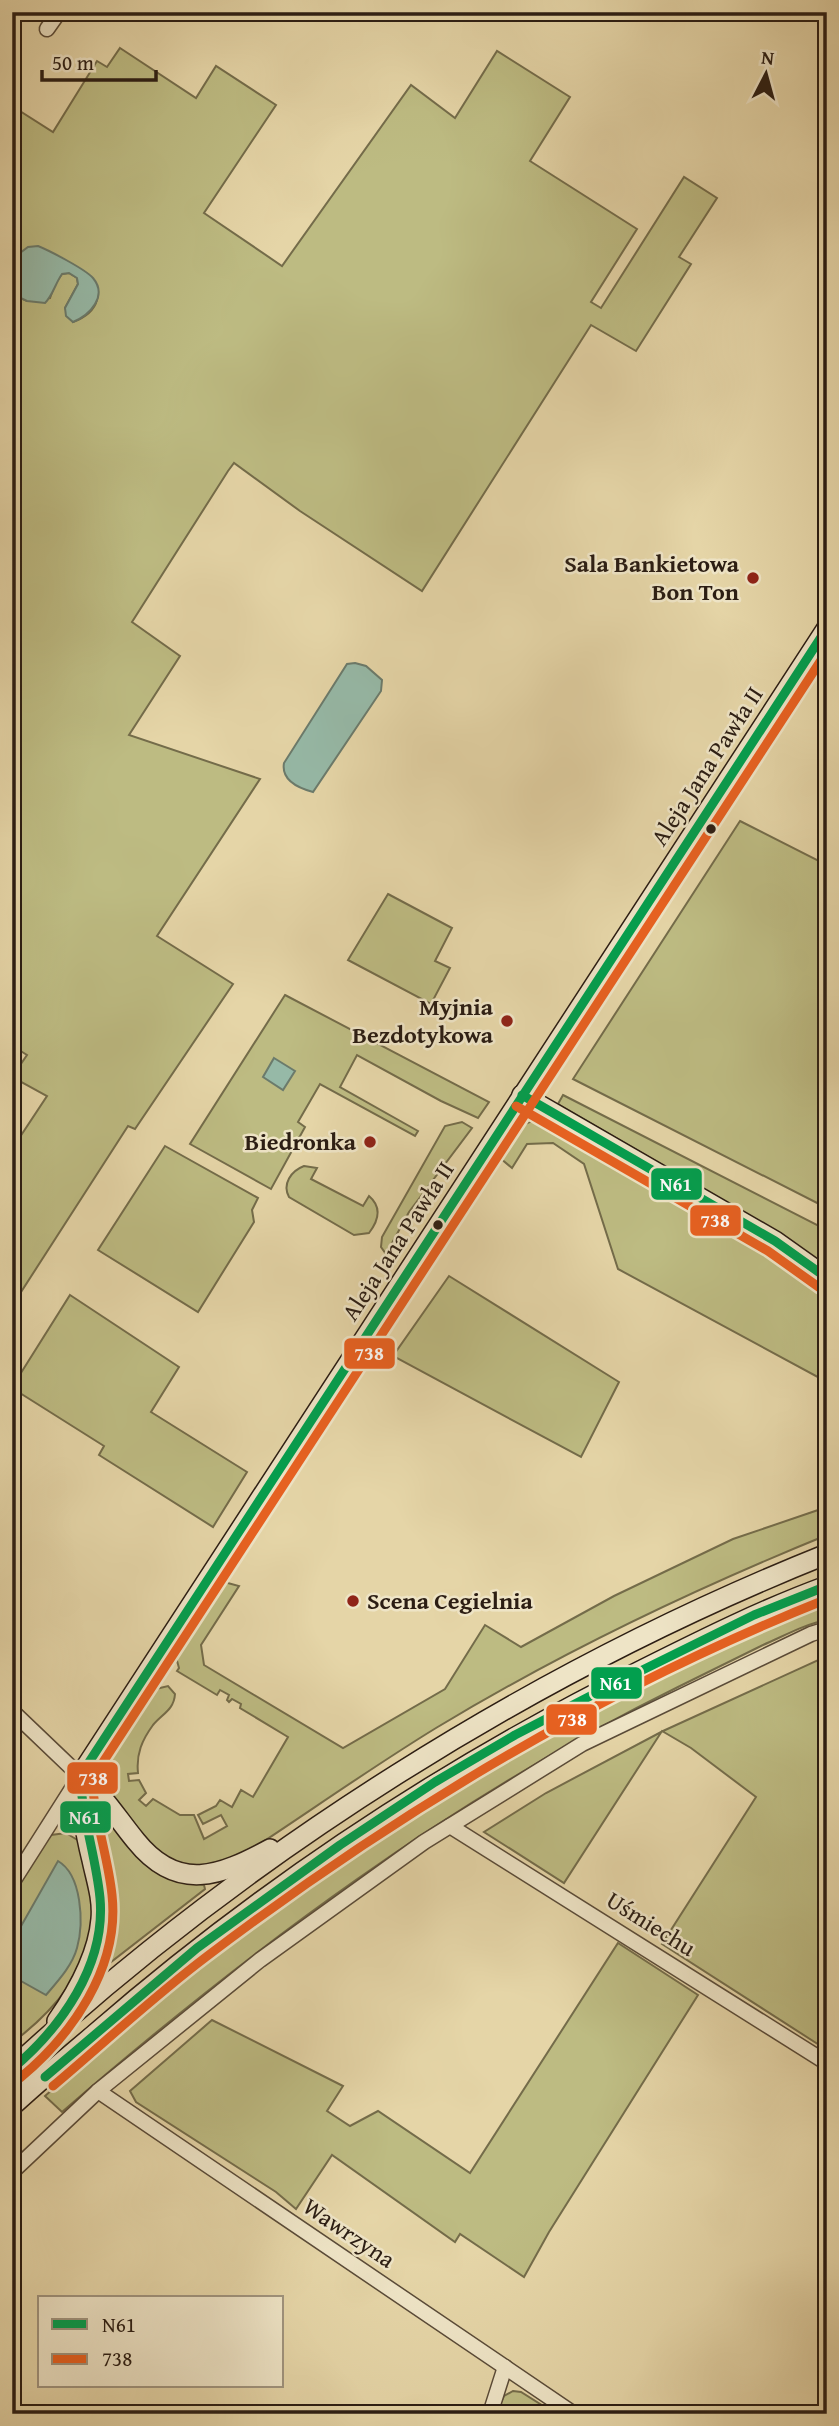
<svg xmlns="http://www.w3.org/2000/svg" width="839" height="2426" viewBox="0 0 839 2426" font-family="'Gentium Book Plus',serif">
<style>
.green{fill:#bdbb82;stroke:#746c4a;stroke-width:2}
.water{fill:#96b9a7;stroke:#6b7b6c;stroke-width:2}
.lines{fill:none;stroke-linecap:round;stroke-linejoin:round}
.street-casing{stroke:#5a4b38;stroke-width:17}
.secondary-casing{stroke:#2b1d13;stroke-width:22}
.street{stroke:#eee4c6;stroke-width:14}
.secondary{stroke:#eee4c6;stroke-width:19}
.bus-1-casing{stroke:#eee4c6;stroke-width:14}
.bus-2-casing{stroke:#eee4c6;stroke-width:14}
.bus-1{stroke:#029f4e;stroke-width:9}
.bus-2{stroke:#e86121;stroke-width:9}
.poi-dot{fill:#8f2418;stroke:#eee4c6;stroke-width:2.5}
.bus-dot{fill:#2b1d13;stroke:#eee4c6;stroke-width:2.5}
.labels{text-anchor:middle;stroke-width:5;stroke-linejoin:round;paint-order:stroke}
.poi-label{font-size:24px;font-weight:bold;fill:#2b1d13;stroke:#eee4c6;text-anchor:end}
.street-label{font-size:24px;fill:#2b1d13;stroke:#eee4c6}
.line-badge{stroke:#eee4c6;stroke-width:2.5}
.badge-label{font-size:19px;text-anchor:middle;font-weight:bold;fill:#fff}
</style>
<rect width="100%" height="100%" fill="#e5d5a7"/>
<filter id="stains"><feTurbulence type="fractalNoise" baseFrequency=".00286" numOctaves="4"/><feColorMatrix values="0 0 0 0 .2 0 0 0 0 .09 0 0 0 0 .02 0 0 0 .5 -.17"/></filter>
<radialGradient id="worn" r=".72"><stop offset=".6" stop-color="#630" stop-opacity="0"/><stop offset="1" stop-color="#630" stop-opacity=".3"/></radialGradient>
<g class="green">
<path d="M120,48L196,98L216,66L276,105L204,213L282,266L411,85L455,118L497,51L570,97L530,161L637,229L591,302L601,308L684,177L717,198L679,257L691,264L636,351L591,325L422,591L300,511L234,463L228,471L132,622L180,656L129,735L260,779L157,936L233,984L135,1129L128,1126L12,1306V1149L47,1096L12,1077L27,1055L19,1050L12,1059V294L27,301L50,298L55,284L62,274L69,273L77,278L78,284L65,308L73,322C84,318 94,311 97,300C107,265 41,257 19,252L12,259V106L53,132L97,61L107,67Z"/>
<path d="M740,821L827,865V1208L573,1079Z"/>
<path d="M388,894L452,928L435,961L450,968L431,1004L348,960Z"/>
<path d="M285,995L489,1102L478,1118L441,1101L357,1055L340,1087L418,1131L415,1136L320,1084L298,1122L305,1127L271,1189L190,1144Z"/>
<path d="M563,1095L827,1230V1269L767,1226L558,1104Z"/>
<path d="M532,1121C555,1122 592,1150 613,1162C686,1205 760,1245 827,1297V1382L618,1269L584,1164L553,1143L527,1144L512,1168L500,1158L518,1127Z"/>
<path d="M462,1122L472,1128L409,1212L386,1254L381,1247L382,1237L445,1126Z"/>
<path d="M165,1146L258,1198L252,1210L254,1222L198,1312L98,1250Z"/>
<path d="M304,1166L317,1168L311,1179L363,1206L369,1196C382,1207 379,1220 369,1233L354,1235L289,1197C282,1184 291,1171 304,1166Z"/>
<path d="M449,1276L619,1382L581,1457L393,1356Z"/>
<path d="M70,1295L179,1367L151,1412L247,1472L213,1527L99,1455L104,1446L12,1388V1383L14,1384Z"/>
<path d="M827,1507V1535C692,1590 560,1653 436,1728C369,1769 306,1814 240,1857L220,1866L191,1868L158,1855L111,1793L102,1778L100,1768L103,1758L125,1736L156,1689L168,1686L175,1694C174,1710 162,1714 153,1725C142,1740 136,1754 138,1773L128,1774L129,1781L139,1780L146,1793L139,1800L146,1806L153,1799L180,1815H194L204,1839L227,1826L221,1815L203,1824L198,1815L216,1806L220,1800L232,1807L241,1790L253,1797L288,1737L240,1708L241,1704L232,1699L229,1702L227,1700L229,1695L220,1690L217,1695L177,1671L179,1668L176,1657L224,1582L239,1586L201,1645L204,1665L343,1748L445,1689L485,1625L521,1647L614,1596L733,1539Z"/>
<path d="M827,1601V1620C805,1624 784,1636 763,1645C735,1659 706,1673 678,1687C453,1798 251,1948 62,2112L45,2096C277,1891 537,1714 827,1601Z"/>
<path d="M827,1656V2050L662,1944L756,1797L691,1748L662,1731L564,1883L484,1832L546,1793L663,1731Z"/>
<path d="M93,1801L169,1877L204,1885L205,1889L102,1969L100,1968L110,1938L112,1923L90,1802Z"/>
<path d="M66,1833L79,1841C83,1861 94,1896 93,1915C91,1970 54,2011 12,2043V1892L45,1840L51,1835Z"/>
<path d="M618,1943L698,1995L549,2232L524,2277L460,2234L455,2242L332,2155L296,2209L276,2192L136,2102L130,2091L212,2020L343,2086L327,2111L350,2126L378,2111L470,2173Z"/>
<path d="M513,2391L521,2392L556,2414H495L504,2396Z"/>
</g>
<g class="water">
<path d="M38,246C50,251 85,269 93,278C108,296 90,315 73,322L66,316L65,308L78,284L77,278L69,273L62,274C55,284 53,295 45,303L27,301L12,294V259L28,247Z"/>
<path d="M355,663L366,666L382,680L381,691L313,792C298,788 281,780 284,763L347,664Z"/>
<path d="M274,1058L295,1071L283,1090L263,1077Z"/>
<path d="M58,1861C82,1875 84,1923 77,1948C72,1966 58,1981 46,1995L12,1976V1942Z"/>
</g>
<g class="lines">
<g class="street-casing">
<g id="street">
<path d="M825,12L827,14"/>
<path d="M47,29L59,12"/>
<path d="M12,1711L80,1776L12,1883"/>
<path d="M450,1826L827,2063"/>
<path d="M98,2091L574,2414"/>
<path d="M12,2172L98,2091L260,1960L424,1842L582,1744L811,1634L827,1629"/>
<path d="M490,2414L505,2367"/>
</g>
</g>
<g class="secondary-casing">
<g id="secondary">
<path d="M522,1095L775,1241L827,1278"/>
<path d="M80,1776L827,628"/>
<path d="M80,1776C103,1794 117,1818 136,1841C178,1893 220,1876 270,1849"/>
<path d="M57,2021C78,1991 98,1956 101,1919C103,1899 96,1879 92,1860C85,1832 80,1805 80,1776"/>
<path d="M12,2069C245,1853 532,1672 827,1554"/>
<path d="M12,2106C39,2081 68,2057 96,2033C263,1888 446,1767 644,1669C704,1639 764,1609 827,1586"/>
</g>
</g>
<use href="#street" class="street"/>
<use href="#secondary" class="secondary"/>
<g class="bus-1-casing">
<g id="bus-1">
<path d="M522,1095L775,1241L827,1278"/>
<path d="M12,2069C61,2028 106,1965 100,1898C96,1857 82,1818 80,1776L827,628"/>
<path d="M45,2077L197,1948L340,1845L435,1782L515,1735L600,1691L754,1615L827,1586"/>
</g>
</g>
<g class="bus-2-casing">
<g id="bus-2">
<path d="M516,1106L768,1251L820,1288"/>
<path d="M20,2078C72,2035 120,1967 112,1895C108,1856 94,1819 92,1779L827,651"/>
<path d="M53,2086C104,2043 153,1997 206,1957C397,1812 604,1688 827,1599"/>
</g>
</g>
<use href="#bus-1" class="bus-1"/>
<use href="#bus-2" class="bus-2"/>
</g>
<g class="poi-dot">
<circle cx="753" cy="578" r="7"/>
<circle cx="507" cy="1021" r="7"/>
<circle cx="370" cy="1142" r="7"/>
<circle cx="353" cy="1601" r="7"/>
</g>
<g class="bus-dot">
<circle cx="711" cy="829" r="6"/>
<circle cx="438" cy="1225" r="6"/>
</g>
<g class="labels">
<g class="poi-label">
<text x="739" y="572">Sala Bankietowa<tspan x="739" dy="28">Bon Ton</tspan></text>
<text x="493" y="1015">Myjnia<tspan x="493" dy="28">Bezdotykowa</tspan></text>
<text x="356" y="1150">Biedronka</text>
<text x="367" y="1609" text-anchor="start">Scena Cegielnia</text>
</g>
<g class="street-label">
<text transform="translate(707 766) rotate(-57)" y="8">Aleja Jana Pawła II</text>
<text transform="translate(398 1241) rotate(-57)" y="8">Aleja Jana Pawła II</text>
<text transform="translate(651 1924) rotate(32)" y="8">Uśmiechu</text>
<text transform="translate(349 2233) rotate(34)" y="8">Wawrzyna</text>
</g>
</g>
<g class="line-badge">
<rect x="650" y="1167" width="53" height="34" rx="7" fill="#029f4e"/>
<rect x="689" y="1204" width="53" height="33" rx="7" fill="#e86121"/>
<rect x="343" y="1337" width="53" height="33" rx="7" fill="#e86121"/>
<rect x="590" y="1666" width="53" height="34" rx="7" fill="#029f4e"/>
<rect x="545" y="1703" width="53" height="33" rx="7" fill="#e86121"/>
<rect x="66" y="1761" width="53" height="34" rx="7" fill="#e86121"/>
<rect x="59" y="1800" width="53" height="34" rx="7" fill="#029f4e"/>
</g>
<g class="badge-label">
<text x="676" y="1191">N61</text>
<text x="715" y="1227">738</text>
<text x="369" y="1360">738</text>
<text x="616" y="1690">N61</text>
<text x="572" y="1726">738</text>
<text x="93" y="1785">738</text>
<text x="85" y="1824">N61</text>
</g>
<rect width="839" height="2426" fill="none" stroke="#e5d5a7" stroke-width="42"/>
<rect x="14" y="14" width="811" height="2398" fill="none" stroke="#2b1d13" stroke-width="3.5"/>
<rect x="21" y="21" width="797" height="2384" fill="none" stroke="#2b1d13" stroke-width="2"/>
<rect x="38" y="2296" width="245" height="91" fill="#eee4c6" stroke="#a0947e" stroke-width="2"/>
<rect x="52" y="2319" width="35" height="10" fill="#029f4e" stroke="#a0947e" stroke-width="2"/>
<text x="102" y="2332" font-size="21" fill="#2b1d13">N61</text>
<rect x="52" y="2354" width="35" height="10" fill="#e86121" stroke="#a0947e" stroke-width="2"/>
<text x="102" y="2366" font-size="21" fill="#2b1d13">738</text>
<g transform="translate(766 74) rotate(6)" stroke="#eee4c6" stroke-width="5" paint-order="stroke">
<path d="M0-5L12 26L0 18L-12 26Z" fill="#2b1d13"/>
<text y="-10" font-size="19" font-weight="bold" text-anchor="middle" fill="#2b1d13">N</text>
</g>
<path d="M42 70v10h114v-10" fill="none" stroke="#2b1d13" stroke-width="3.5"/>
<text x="52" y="70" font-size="21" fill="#2b1d13" stroke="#eee4c6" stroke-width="5" paint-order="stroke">50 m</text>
<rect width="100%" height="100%" filter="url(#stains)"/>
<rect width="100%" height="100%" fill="url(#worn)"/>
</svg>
